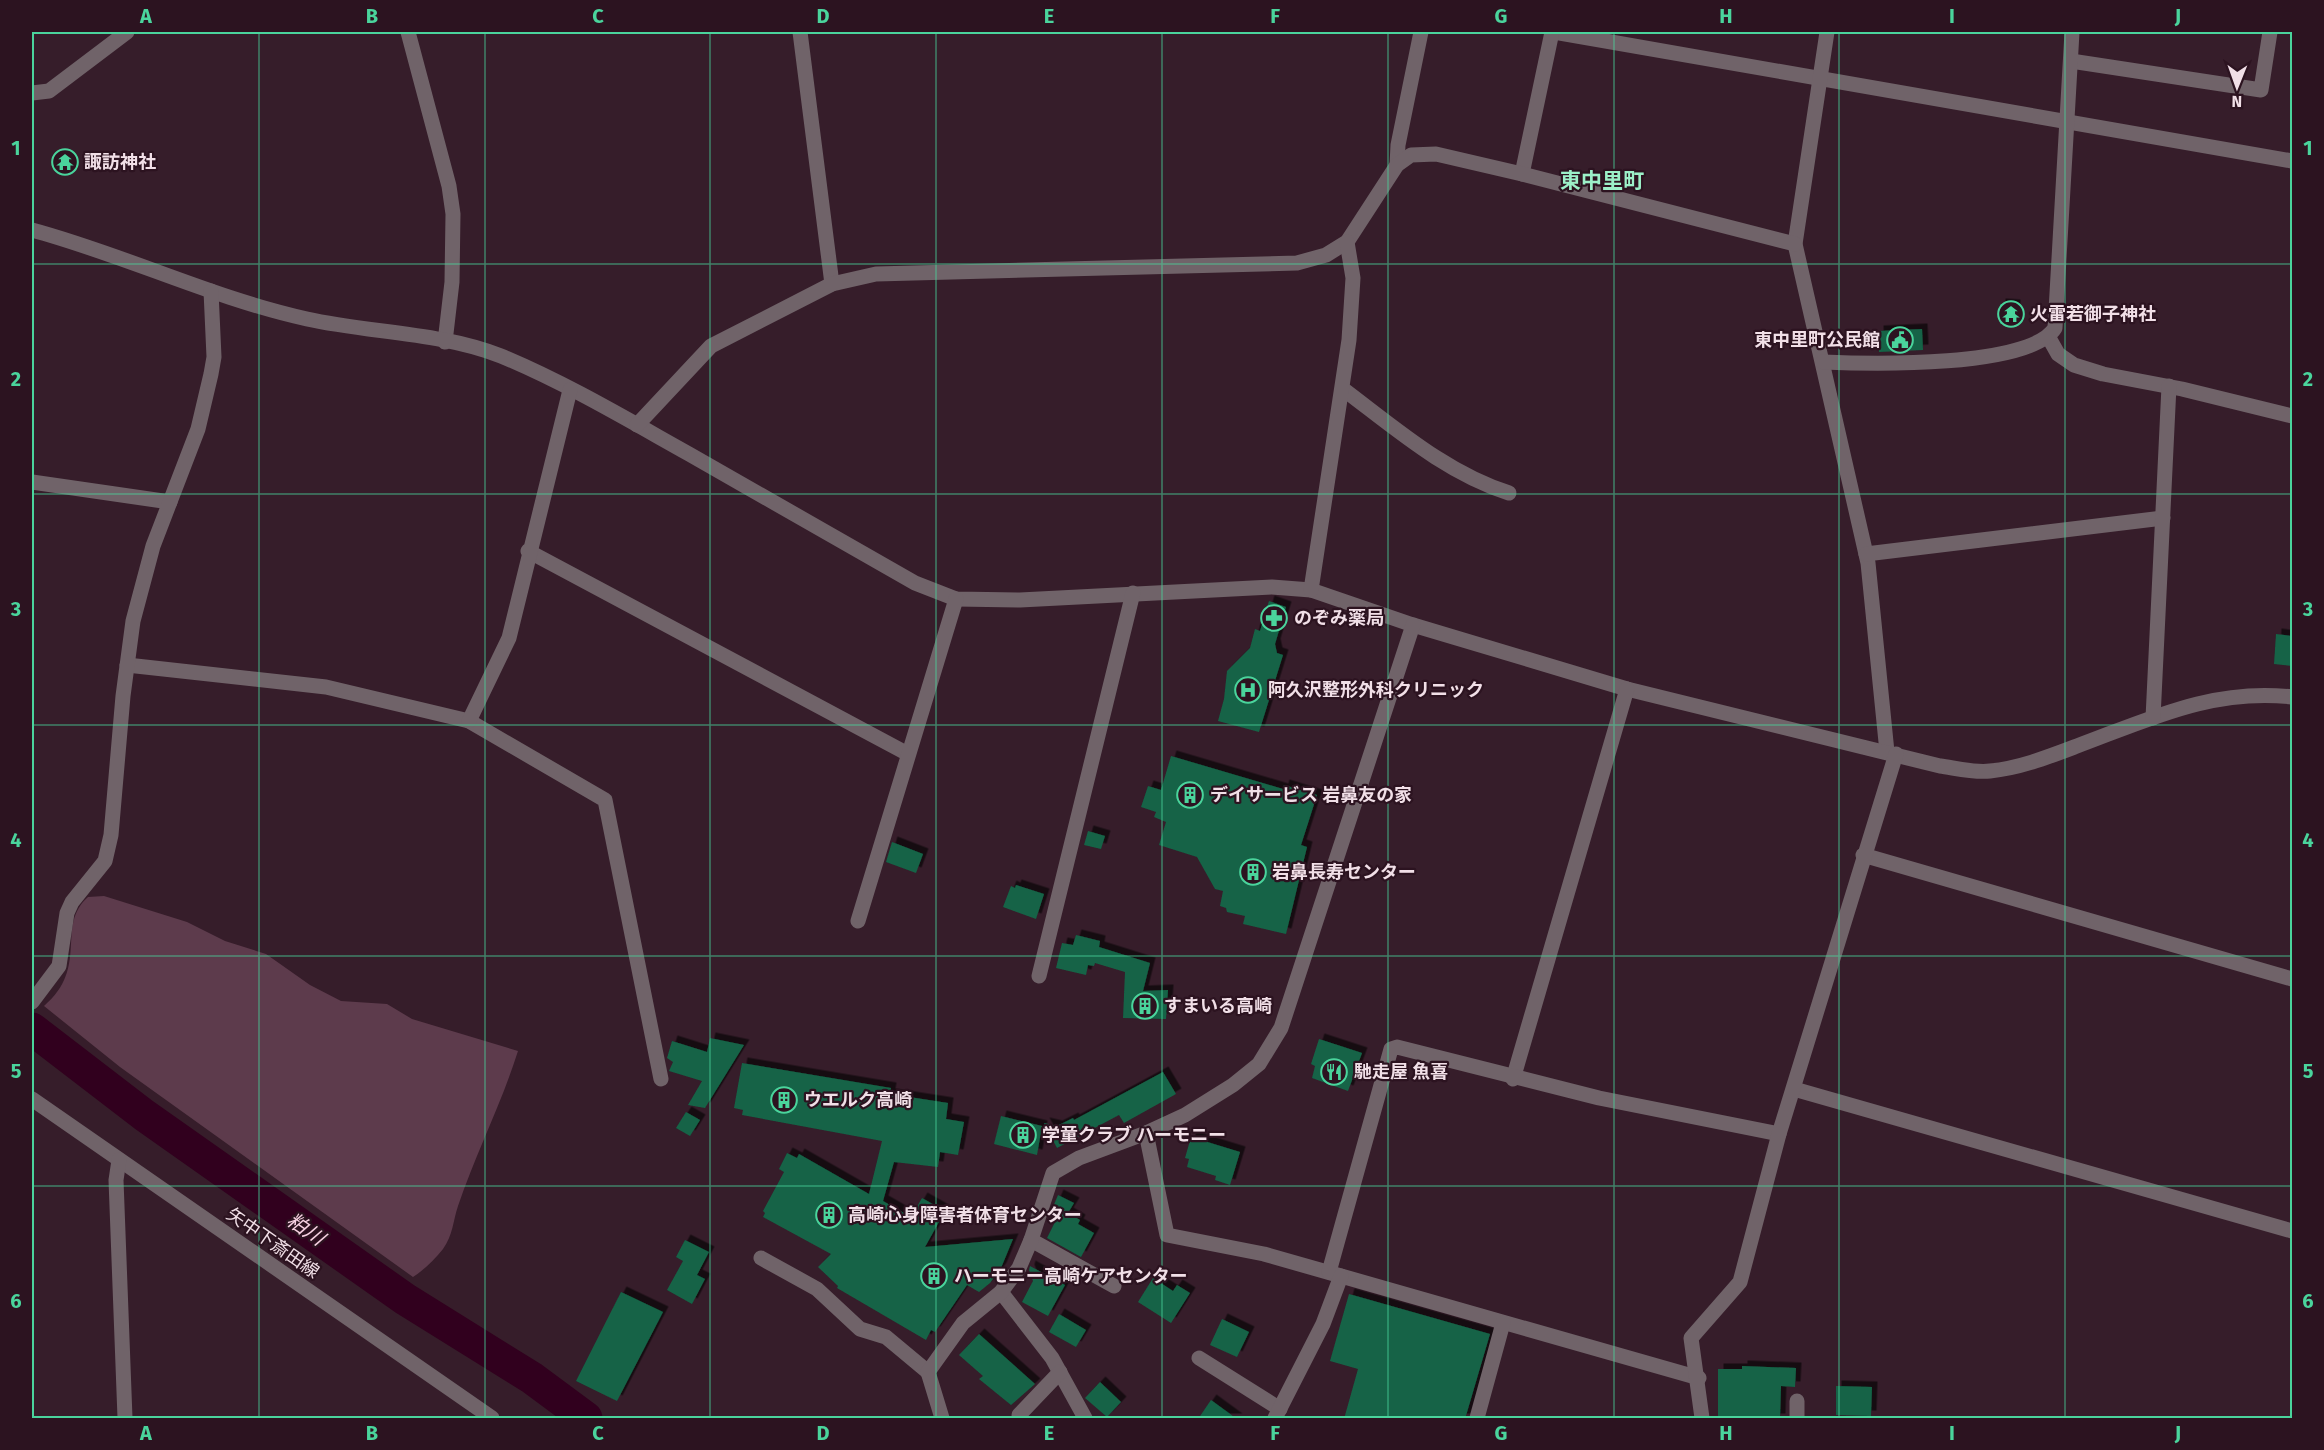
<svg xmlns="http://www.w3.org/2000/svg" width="2324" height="1450" viewBox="0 0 2324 1450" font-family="'Fira Sans','Noto Sans JP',sans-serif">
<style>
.grass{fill:#5d3b4c}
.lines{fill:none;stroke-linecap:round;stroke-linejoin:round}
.river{stroke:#31001e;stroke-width:33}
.building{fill:#146446;filter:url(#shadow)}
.minor{stroke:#706369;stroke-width:15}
.grid{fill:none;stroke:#4ad49c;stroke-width:1.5;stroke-opacity:0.55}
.labels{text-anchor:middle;stroke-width:4.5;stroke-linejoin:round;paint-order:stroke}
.poi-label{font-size:18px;font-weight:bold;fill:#f1dfe7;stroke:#2c1320;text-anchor:start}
.street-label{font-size:18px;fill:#f1dfe7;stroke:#2c1320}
.water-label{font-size:20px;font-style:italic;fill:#f7d1e2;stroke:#2c1320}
.quarter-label{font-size:21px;font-weight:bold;fill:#9cf0c8;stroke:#2c1320}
.neatline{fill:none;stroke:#4ad49c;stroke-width:2}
.grid-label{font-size:20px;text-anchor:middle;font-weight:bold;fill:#4ad49c}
</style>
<defs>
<filter id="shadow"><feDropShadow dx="5.5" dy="-5.5" stdDeviation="0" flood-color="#0009"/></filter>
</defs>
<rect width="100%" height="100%" fill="#361d2a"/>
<path class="grass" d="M104,896L187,922L225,941L266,954L310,985L341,1001L387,1004L412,1019L518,1051C501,1105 476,1153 458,1206C453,1221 453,1235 443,1249C435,1259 424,1270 413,1277L120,1067L44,1006C90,967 55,926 88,897Z"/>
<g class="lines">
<path class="river" d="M32,1029L144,1115L405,1299L532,1378L586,1418"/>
</g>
<g class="building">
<path d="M2000,304L2015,305L2014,324H2000Z"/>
<path d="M1922,329L1923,350L1879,352L1878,331Z"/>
<path d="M1269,601L1286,607L1275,644L1277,653L1283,655L1259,732L1218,721L1224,699L1227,671L1250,648L1255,629L1260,631Z"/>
<path d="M2276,634L2292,636V666L2274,664Z"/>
<path d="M1171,756L1283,789L1284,785L1317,795L1301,845L1307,847L1286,934L1243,924L1245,916L1227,912L1226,908L1220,906L1223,891L1215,889L1197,857L1159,845L1166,822L1154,817L1156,812L1141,807L1148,786L1161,790Z"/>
<path d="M1088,831L1105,836L1101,849L1084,845Z"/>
<path d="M892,842L923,854L916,873L886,862Z"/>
<path d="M1016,885L1044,894L1036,919L1003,907L1011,886L1015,888Z"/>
<path d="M1076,935L1100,941L1099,947L1150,963L1143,991L1168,990L1166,1019L1123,1018L1125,972L1095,963L1094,966L1088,965L1086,975L1056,968L1062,943L1073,945Z"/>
<path d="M710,1038L744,1045L705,1108L688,1105L702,1081L669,1071L673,1062L667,1058L672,1041L707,1052Z"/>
<path d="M1319,1039L1362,1053L1348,1091L1312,1078L1315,1066L1311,1064Z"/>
<path d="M742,1063L891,1088L890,1094L948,1103L946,1119L964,1122L958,1155L940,1152L938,1167L894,1162L883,1201L911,1217L922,1198L945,1211L925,1247L1013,1239L1001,1268L990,1283L979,1292L967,1285L935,1332L931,1330L926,1340L837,1288L838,1286L818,1267L831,1254L763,1217L765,1213L763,1211L784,1172L779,1169L787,1153L797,1158L799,1154L869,1194L882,1141L742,1115L743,1110L734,1108Z"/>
<path d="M1163,1072L1176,1094L1124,1123L1119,1115L1057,1148L1044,1123L1057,1126L1073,1118L1074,1120Z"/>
<path d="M686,1112L700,1120L690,1136L676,1128Z"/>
<path d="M1001,1116L1042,1126L1037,1155L994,1144Z"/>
<path d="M1191,1137L1240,1152L1230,1185L1215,1180L1216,1176L1187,1167L1189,1159L1185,1158Z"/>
<path d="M1058,1195L1074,1203L1068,1213L1080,1220L1078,1224L1094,1233L1081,1257L1047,1238L1057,1218L1050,1214Z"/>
<path d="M685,1240L709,1252L697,1275L705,1279L692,1304L667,1290L683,1261L676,1257Z"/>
<path d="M1030,1266L1065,1285L1048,1316L1022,1302L1033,1281L1029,1270Z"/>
<path d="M1153,1278L1173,1291L1177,1285L1190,1293L1171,1323L1138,1302Z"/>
<path d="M621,1292L663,1312L617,1401L576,1381Z"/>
<path d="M1349,1294L1490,1334L1465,1419H1344L1358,1369L1330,1361Z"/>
<path d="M1059,1314L1086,1330L1076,1347L1049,1332Z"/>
<path d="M1222,1319L1249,1332L1237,1357L1210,1345Z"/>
<path d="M979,1334L1035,1384L1011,1405L979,1379L983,1376L959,1355Z"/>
<path d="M1742,1366L1796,1368L1795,1387L1781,1386L1780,1419H1718V1369H1742Z"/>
<path d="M1100,1382L1121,1402L1107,1417L1085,1398Z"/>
<path d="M1836,1386L1872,1387L1871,1416L1836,1415Z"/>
<path d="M1211,1400L1237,1419H1198Z"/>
</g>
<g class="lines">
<g class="minor">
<path d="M408,32L449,186L453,214L452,282L445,342"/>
<path d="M800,32L832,284"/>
<path d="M1554,32L2292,161"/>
<path d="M1827,32L1795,244L1868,563L1887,752"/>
<path d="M2071,61L2261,90L2270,32"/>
<path d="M32,93L49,91L127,32"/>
<path d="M1397,165L1398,145L1421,32"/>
<path d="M1522,174L1552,32"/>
<path d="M32,230C125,255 212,298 307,319C370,333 440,332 501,356C566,383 628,420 689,454C764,497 840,540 915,583L956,599L1020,600L1272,587L1311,590L1413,625L1627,689L1940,766C1955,768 1974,773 1990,771C2020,768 2048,757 2077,746C2150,719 2213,688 2292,697"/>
<path d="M2049,338L2058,354L2074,365L2103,374L2182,389L2292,416"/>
<path d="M1823,362C1870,364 2030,368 2055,328L2072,32"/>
<path d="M1343,389C1395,428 1446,473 1509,493"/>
<path d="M637,425L711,346L832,284L876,274L1297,263L1326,255L1347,242L1397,165L1411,155L1436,154L1522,174L1795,244"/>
<path d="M32,482L170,502"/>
<path d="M528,551L908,754"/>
<path d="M1866,554L2163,518"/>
<path d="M1311,590L1349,340L1353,278L1347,242"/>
<path d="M127,665L326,687L469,721L605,800L661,1079"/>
<path d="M2153,718L2169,386"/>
<path d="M469,721L509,638L570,390"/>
<path d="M1863,855L2292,979"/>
<path d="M858,921L956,599"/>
<path d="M1039,976L1133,593"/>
<path d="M32,1002L59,966L67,913L72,902L105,861L111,835L123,696L133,621L153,546L198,429L211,374L214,357L211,291"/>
<path d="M1513,1079L1627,689"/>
<path d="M1794,1089L2292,1231"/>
<path d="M32,1099L492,1418"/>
<path d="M1146,1133L1167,1235L1264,1254L1699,1378"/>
<path d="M119,1160L116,1180L125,1418"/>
<path d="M1031,1240L1114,1286"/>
<path d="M761,1258L817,1289L860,1329L886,1337L928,1372"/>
<path d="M1329,1272L1391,1049L1397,1047L1599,1098L1779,1134"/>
<path d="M1001,1292L1052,1358L1085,1418"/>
<path d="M1199,1358L1280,1409"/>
<path d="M1797,1401V1418"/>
<path d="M1019,1415L1060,1372"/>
<path d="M942,1418L928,1372L963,1323L1001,1292L1019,1268L1031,1240L1053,1173L1079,1158L1146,1133L1185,1115L1233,1085L1259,1064L1281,1028L1413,625"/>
<path d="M1275,1418L1323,1324L1341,1276"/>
<path d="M1477,1418L1503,1323"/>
<path d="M1702,1418L1691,1338L1740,1282L1779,1134L1896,754"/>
</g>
</g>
<path class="grid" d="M259,32V1418M485,32V1418M710,32V1418M936,32V1418M1162,32V1418M1388,32V1418M1614,32V1418M1839,32V1418M2065,32V1418M32,264H2292M32,494H2292M32,725H2292M32,956H2292M32,1186H2292"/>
<defs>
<g id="temple-ring" transform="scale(1.35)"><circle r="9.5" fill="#2c1320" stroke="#4ad49c" stroke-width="1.5"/><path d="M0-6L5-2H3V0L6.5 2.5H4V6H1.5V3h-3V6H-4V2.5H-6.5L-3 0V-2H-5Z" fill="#4ad49c"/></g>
<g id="civic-ring" transform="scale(1.35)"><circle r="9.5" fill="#2c1320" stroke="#4ad49c" stroke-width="1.5"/><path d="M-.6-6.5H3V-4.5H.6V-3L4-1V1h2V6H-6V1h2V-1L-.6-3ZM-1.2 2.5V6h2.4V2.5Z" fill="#4ad49c"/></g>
<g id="pharmacy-ring" transform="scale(1.35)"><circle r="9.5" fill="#2c1320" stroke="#4ad49c" stroke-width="1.5"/><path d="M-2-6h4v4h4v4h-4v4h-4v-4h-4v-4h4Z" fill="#4ad49c"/></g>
<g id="hospital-ring" transform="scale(1.35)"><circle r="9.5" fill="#2c1320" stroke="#4ad49c" stroke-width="1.5"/><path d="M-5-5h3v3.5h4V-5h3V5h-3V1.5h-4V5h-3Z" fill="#4ad49c"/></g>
<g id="building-ring" transform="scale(1.35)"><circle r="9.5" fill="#2c1320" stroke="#4ad49c" stroke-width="1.5"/><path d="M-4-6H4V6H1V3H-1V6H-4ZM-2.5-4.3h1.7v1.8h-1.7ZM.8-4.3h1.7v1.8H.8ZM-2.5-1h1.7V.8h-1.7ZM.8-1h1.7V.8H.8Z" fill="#4ad49c"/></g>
<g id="restaurant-ring" transform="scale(1.35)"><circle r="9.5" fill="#2c1320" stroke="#4ad49c" stroke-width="1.5"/><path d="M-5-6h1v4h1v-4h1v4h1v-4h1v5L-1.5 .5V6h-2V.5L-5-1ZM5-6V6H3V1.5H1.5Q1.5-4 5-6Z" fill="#4ad49c"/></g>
</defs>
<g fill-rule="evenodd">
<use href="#temple-ring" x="65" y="162"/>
<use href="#temple-ring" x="2011" y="314"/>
<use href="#civic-ring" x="1900" y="340"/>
<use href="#pharmacy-ring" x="1274" y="618"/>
<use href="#hospital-ring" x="1248" y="690"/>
<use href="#building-ring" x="1190" y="795"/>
<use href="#building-ring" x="1253" y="872"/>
<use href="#building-ring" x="1145" y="1006"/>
<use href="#restaurant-ring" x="1334" y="1072"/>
<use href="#building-ring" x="784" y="1100"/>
<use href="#building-ring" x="1023" y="1135"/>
<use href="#building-ring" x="829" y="1215"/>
<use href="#building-ring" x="934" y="1276"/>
</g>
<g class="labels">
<g class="poi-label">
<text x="84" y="168">諏訪神社</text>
<text x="2030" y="320">火雷若御子神社</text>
<text x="1880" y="346" text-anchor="end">東中里町公民館</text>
<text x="1294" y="624">のぞみ薬局</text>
<text x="1268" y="696">阿久沢整形外科クリニック</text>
<text x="1210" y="801">デイサービス 岩鼻友の家</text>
<text x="1272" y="878">岩鼻長寿センター</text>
<text x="1164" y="1012">すまいる高崎</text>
<text x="1354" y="1078">馳走屋 魚喜</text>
<text x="804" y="1106">ウエルク高崎</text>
<text x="1042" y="1141">学童クラブ ハーモニー</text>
<text x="848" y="1221">高崎心身障害者体育センター</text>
<text x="954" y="1282">ハーモニー高崎ケアセンター</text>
</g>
<g class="street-label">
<text transform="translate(273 1243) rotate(35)" y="6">矢中下斎田線</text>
</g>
<g class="water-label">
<text transform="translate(306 1229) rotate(35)" y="7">粕川</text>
</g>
<g class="quarter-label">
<text x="1602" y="188">東中里町</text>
</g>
</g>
<rect width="2324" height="1450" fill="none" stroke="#2c1320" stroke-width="66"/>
<g transform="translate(2237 87) rotate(181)" stroke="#2c1320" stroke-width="4.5" paint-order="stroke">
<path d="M0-4.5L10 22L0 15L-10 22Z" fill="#f1dfe7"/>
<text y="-9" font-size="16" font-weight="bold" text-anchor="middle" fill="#f1dfe7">N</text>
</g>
<rect x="33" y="33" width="2258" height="1384" class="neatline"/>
<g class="grid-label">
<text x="146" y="23">A</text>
<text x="372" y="23">B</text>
<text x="598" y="23">C</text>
<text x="823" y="23">D</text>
<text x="1049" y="23">E</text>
<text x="1275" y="23">F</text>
<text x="1501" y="23">G</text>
<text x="1726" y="23">H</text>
<text x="1952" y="23">I</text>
<text x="2178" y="23">J</text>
<text x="16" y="155">1</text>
<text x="2308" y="155">1</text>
<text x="16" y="386">2</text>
<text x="2308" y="386">2</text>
<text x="16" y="616">3</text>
<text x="2308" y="616">3</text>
<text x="16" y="847">4</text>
<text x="2308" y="847">4</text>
<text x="16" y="1078">5</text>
<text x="2308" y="1078">5</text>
<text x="16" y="1308">6</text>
<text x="2308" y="1308">6</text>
<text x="146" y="1440">A</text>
<text x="372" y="1440">B</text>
<text x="598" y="1440">C</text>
<text x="823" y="1440">D</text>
<text x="1049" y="1440">E</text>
<text x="1275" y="1440">F</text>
<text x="1501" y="1440">G</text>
<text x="1726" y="1440">H</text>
<text x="1952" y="1440">I</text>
<text x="2178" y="1440">J</text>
</g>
</svg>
